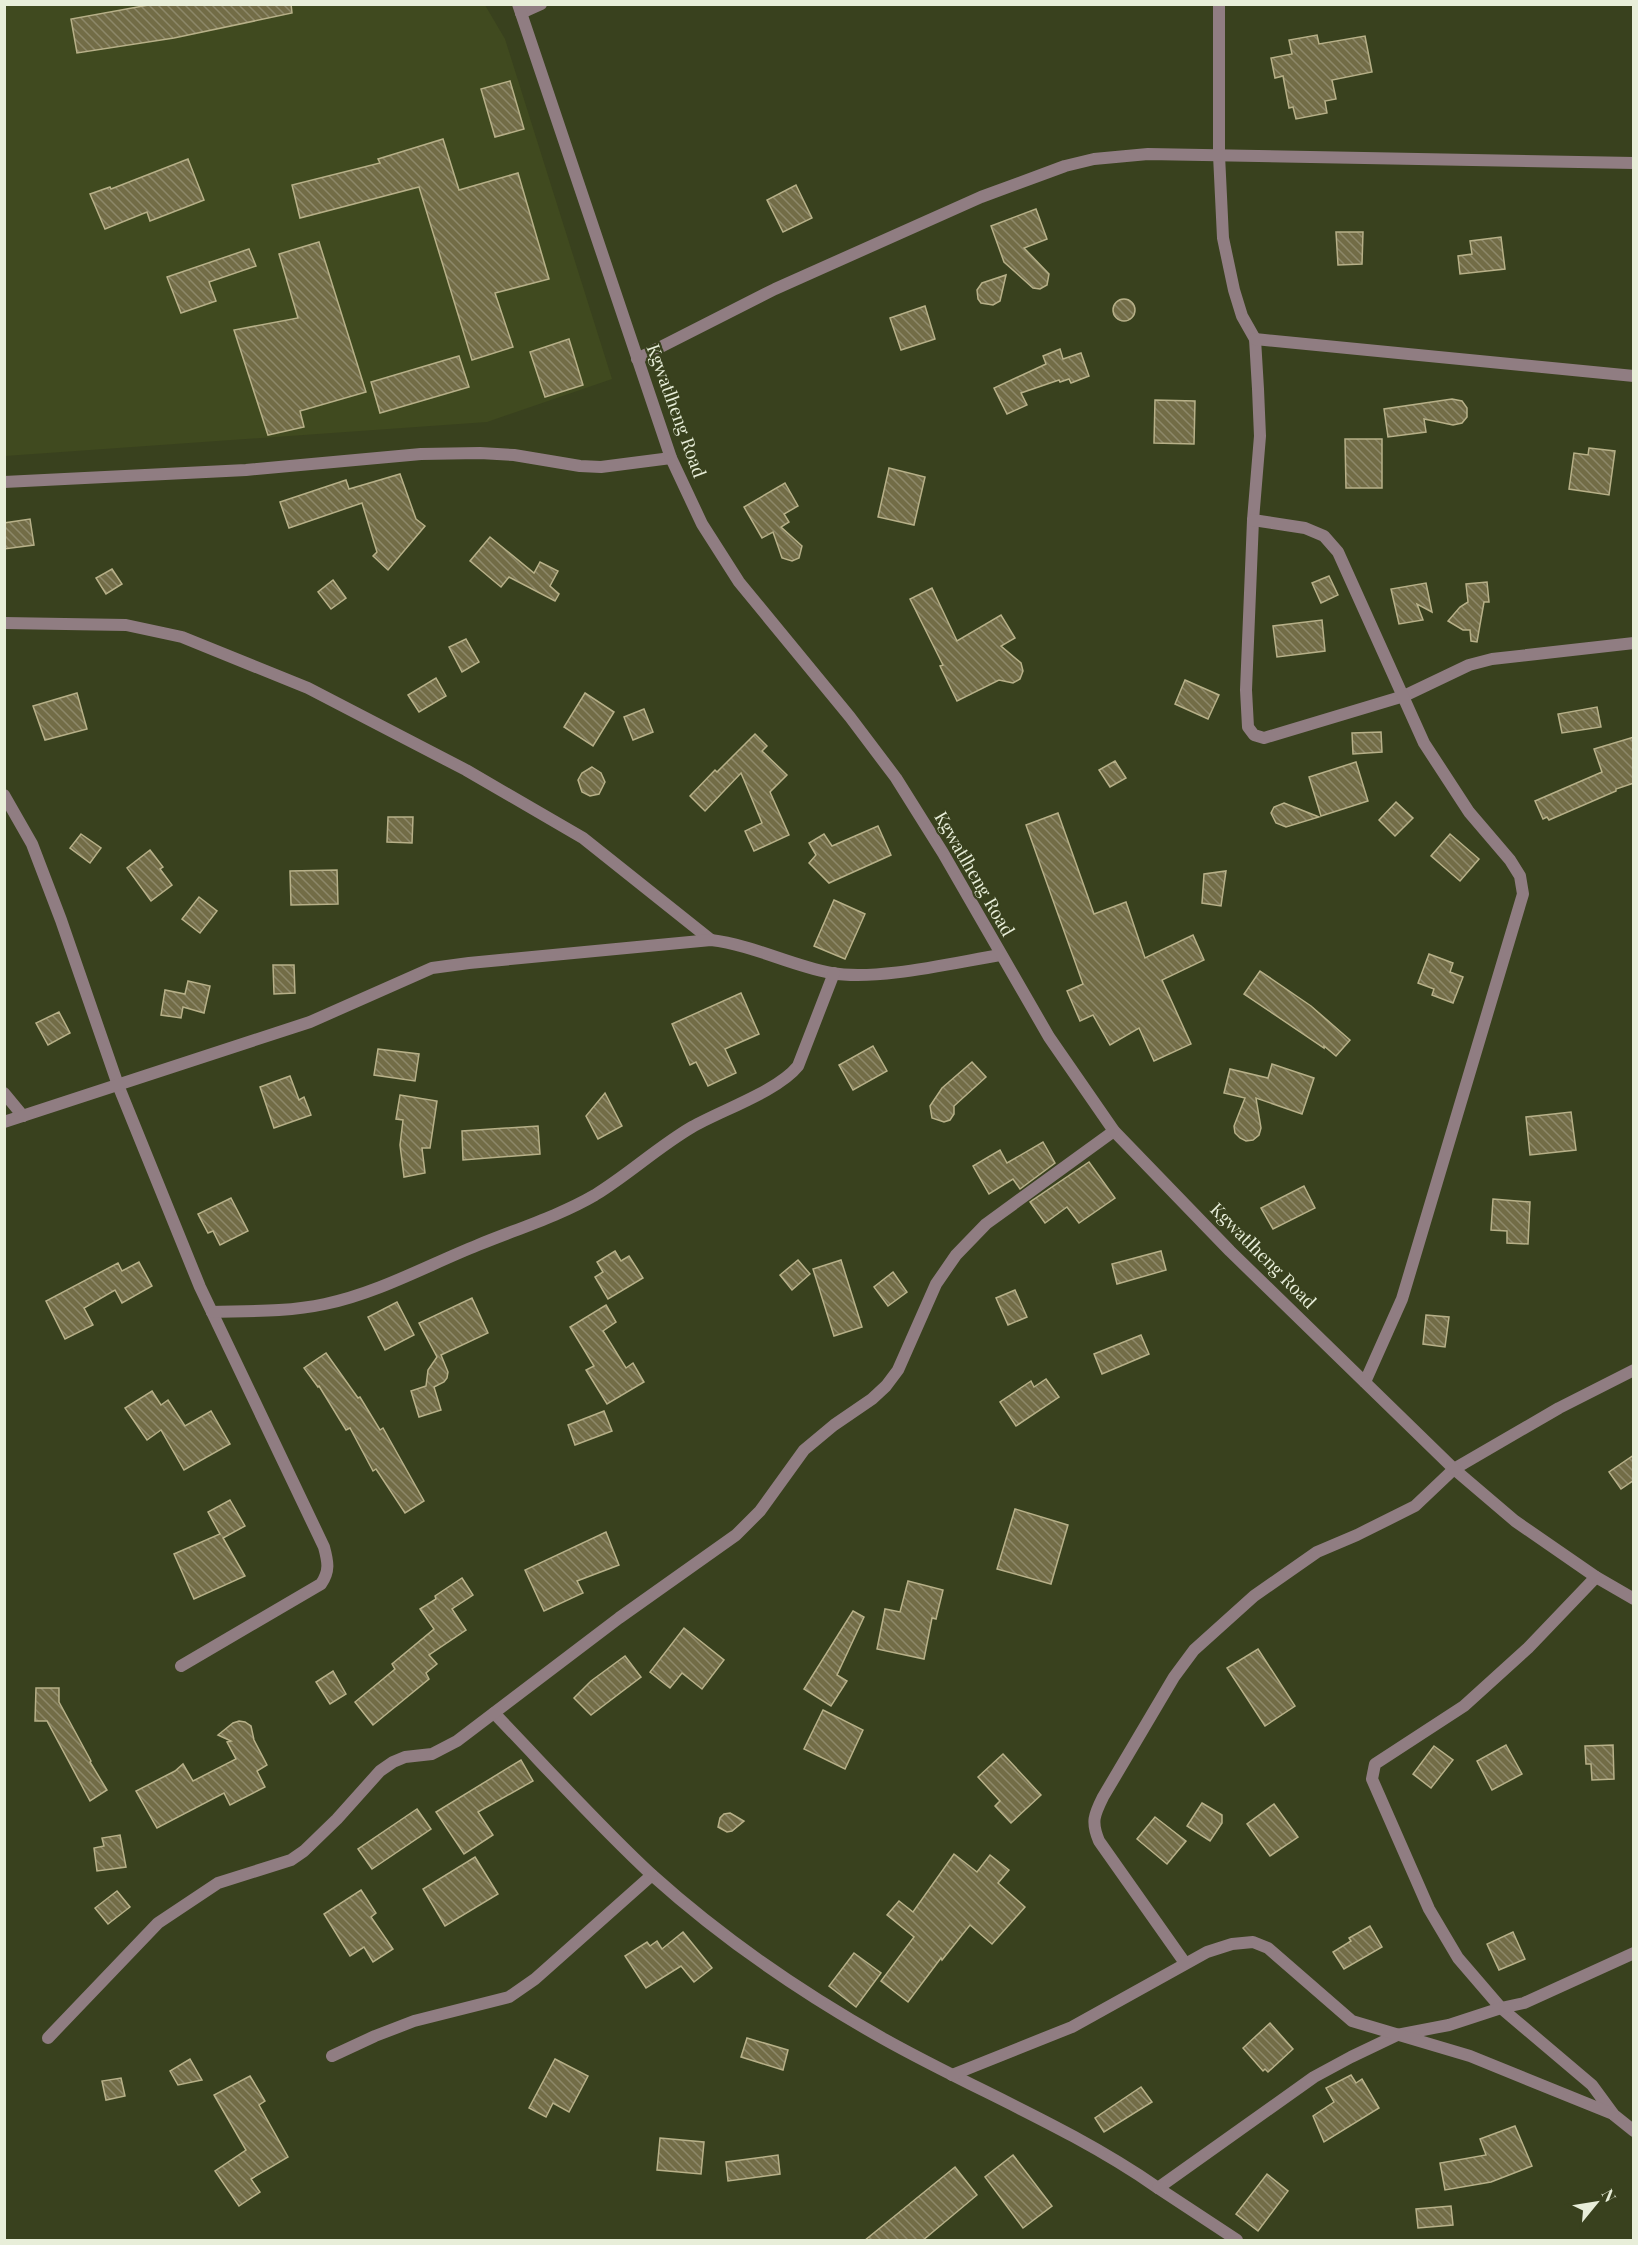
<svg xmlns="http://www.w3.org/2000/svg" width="1638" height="2245" viewBox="0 0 1638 2245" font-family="'Playfair Display',serif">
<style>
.built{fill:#404a1f}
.building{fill:url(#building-back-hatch);stroke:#b7b088;stroke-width:1.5}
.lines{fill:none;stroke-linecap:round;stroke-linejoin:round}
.service{stroke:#907d82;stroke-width:12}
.minor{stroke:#907d82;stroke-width:12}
.tertiary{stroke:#907d82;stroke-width:12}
.labels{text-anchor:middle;stroke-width:4.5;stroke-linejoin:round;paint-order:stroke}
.street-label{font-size:18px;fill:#e8eed9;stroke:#39411e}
</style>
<defs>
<pattern id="building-back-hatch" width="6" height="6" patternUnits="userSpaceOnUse" patternTransform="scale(1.5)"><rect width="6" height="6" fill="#726c46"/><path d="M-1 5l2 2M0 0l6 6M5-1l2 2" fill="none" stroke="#8d8869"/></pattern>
</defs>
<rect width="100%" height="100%" fill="#39411e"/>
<path class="built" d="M5,5H485L505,39L612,379L487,422L5,456Z"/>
<g class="building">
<path d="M154,4H291L292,13L174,38L77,53L71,19Z"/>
<path d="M1317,35L1319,44L1365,36L1372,72L1332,80L1336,99L1325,101L1327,113L1296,119L1293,107L1289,108L1283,76L1275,78L1271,58L1292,54L1289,40Z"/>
<path d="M510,81L524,129L495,137L481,89Z"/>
<path d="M443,139L459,190L518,173L549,279L495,293L513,347L472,360L419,187L300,218L292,185L380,163L378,159Z"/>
<path d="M188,159L204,200L150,221L147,212L105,229L90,194L110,187L111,189Z"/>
<path d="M796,185L812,218L783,232L767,200Z"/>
<path d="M1036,209L1047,239L1024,248L1049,274L1047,285L1040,289L1033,288L1004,262L991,226Z"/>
<path d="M1336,232H1363L1362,264L1338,265Z"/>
<path d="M1501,237L1505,269L1460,274L1458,256L1472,254L1470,241Z"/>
<path d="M319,242L366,392L300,411L304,427L268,435L234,330L298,318L279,254Z"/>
<path d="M249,249L256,266L209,282L216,301L181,313L167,277Z"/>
<path d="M1006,275L1000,301L993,305L981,303L978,299L977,290L982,283Z"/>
<circle cx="1124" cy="310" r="11"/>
<path d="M925,306L935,339L901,350L890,318Z"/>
<path d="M569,339L583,385L545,397L530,352Z"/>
<path d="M1060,349L1063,359L1081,353L1089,376L1071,383L1069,379L1060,382L1059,380L1021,393L1027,405L1007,414L994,388L1046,364L1043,356Z"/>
<path d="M459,356L469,387L380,413L371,382Z"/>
<path d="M1452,399L1462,401L1467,408V417L1462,423L1453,425L1424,419L1426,432L1388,437L1384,409Z"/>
<path d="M1155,400L1195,401L1194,444L1154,443Z"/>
<path d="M1345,439H1382V488H1346Z"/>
<path d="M1589,448L1615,451L1609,495L1569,489L1574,453L1588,455Z"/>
<path d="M889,468L925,477L914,525L878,517Z"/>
<path d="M400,474L416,519L425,526L388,570L373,556L377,552L362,503L289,528L280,502L346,480L349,489Z"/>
<path d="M785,483L798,506L784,514L789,522L781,527L802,546L799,558L792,561L782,558L773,532L762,538L744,507Z"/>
<path d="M30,519L34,545L4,549V523Z"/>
<path d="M490,537L534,573L540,562L558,571L550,586L559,594L555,601L509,577L501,587L470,561Z"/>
<path d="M112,569L122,584L106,594L96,578Z"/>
<path d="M1329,576L1338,595L1321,603L1312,583Z"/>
<path d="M333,580L346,598L331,609L318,592Z"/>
<path d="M1487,582L1489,602H1484L1477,642L1471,641L1470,630H1463L1448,621L1460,607L1468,602L1466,584Z"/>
<path d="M1426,583L1432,612L1417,604L1423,620L1399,624L1391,589Z"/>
<path d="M932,588L957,641L1001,615L1015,638L1001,646L1021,663L1023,671L1020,679L1013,683L999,680L957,701L940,666L943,665L910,599Z"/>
<path d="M1322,620L1325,651L1277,657L1273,626Z"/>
<path d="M466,639L479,662L462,672L449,647Z"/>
<path d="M436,678L446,696L419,712L408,695Z"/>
<path d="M1185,680L1219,695L1208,719L1175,704Z"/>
<path d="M77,693L87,729L45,740L33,706Z"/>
<path d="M585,693L614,712L593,746L564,727Z"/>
<path d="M1597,707L1601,727L1562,733L1558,714Z"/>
<path d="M644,709L653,732L633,740L624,717Z"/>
<path d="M1381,732L1382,752L1353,754L1352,733Z"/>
<path d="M755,734L767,746L762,751L787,775L770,792L789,835L754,851L745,831L762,823L741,773L705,811L690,796L715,770L717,772Z"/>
<path d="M1634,737V783L1616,789V791L1549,820L1547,817L1543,819L1535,801L1602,772L1594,749Z"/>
<path d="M1115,761L1126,778L1110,787L1099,770Z"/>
<path d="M1356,762L1368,801L1321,816L1309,777Z"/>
<path d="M592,767L601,773L605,782L599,794L590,796L582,792L578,780L582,773Z"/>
<path d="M1396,802L1413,818L1395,836L1379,820Z"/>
<path d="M1284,803L1319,817L1286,827L1276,823L1271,813L1274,807Z"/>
<path d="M1058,813L1094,914L1126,902L1145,958L1193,935L1204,960L1162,980L1191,1044L1154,1061L1139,1028L1110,1045L1093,1015L1080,1021L1067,991L1083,984L1026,825Z"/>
<path d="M388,817H413L412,843L387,842Z"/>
<path d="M878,826L891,855L829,883L809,863L816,855L809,843L824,834L832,846Z"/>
<path d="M81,834L101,848L90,863L70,848Z"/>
<path d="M1450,834L1479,859L1460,881L1431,856Z"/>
<path d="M150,850L163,867L160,869L172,885L151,901L127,868Z"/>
<path d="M337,870L338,904L291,905L290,871Z"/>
<path d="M1226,871L1221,906L1202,903L1204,874Z"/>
<path d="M199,897L217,911L200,933L182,919Z"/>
<path d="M834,900L865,914L845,959L814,946Z"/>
<path d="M1429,954L1453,963L1450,972L1463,977L1453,1003L1432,995L1434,989L1418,983Z"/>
<path d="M273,965H294L295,993L274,994Z"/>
<path d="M1260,971L1311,1006L1350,1040L1336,1056L1324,1046V1048L1244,994Z"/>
<path d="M188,981L210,986L204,1013L183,1007L181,1018L161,1015L165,990L185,994Z"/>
<path d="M741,993L759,1034L725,1049L736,1073L708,1086L696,1062L690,1065L672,1024Z"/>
<path d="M59,1012L70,1033L48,1045L36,1023Z"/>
<path d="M873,1046L887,1071L853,1090L839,1065Z"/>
<path d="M378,1049L419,1054L415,1081L374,1075Z"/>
<path d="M972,1062L986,1077L954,1106V1114L950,1120L944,1122L932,1118L930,1106L942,1088Z"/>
<path d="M1272,1064L1314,1078L1302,1114L1256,1098L1261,1128L1259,1135L1253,1140L1246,1141L1240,1138L1235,1133L1234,1126L1245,1098L1224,1093L1230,1069L1268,1078Z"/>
<path d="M290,1076L299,1100L304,1097L311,1115L274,1128L260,1087Z"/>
<path d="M605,1093L622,1126L598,1139L586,1116Z"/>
<path d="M400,1095L437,1101L430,1148H422L425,1173L404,1177L400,1145L403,1120L396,1119Z"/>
<path d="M1571,1112L1576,1150L1530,1155L1526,1117Z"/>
<path d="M538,1126L540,1154L463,1160L462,1131Z"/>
<path d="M1043,1142L1055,1163L1020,1189L1013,1179L989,1194L973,1166L1000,1150L1007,1163Z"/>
<path d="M1089,1162L1115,1198L1079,1223L1067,1207L1045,1223L1030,1202Z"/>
<path d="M1304,1186L1315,1208L1273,1229L1261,1208Z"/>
<path d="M231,1198L248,1231L220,1245L213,1231L208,1233L198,1214Z"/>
<path d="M1493,1199L1530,1202L1528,1244L1507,1243V1231L1491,1230Z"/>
<path d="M615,1251L621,1261L629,1256L643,1278L608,1299L595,1277L603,1272L597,1262Z"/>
<path d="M1161,1251L1166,1270L1117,1284L1112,1264Z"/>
<path d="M798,1260L810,1274L792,1290L780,1275Z"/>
<path d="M841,1260L862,1327L834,1336L813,1269Z"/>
<path d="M139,1262L152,1286L122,1303L115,1290L84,1308L93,1325L65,1339L46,1301L118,1263L122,1271Z"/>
<path d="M893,1272L907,1292L888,1306L874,1287Z"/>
<path d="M1015,1290L1027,1317L1008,1325L996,1298Z"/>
<path d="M472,1298L488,1333L441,1355L448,1372L447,1378L444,1382L434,1387L441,1410L419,1417L411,1391L426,1386L428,1370L437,1357L419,1323Z"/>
<path d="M397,1302L414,1335L385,1350L368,1317Z"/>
<path d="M606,1305L616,1322L603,1331L626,1368L633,1363L644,1382L607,1404L586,1370L594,1366L570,1327Z"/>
<path d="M1426,1315L1449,1317L1445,1347L1423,1344Z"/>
<path d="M1141,1335L1149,1354L1102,1374L1094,1354Z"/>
<path d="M326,1353L358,1398L360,1397L380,1430L383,1428L424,1501L405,1513L376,1469L373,1471L350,1428L346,1430L319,1386L318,1387L304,1368Z"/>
<path d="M1046,1379L1059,1397L1016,1426L1000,1402L1031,1381L1034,1387Z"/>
<path d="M152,1391L161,1405L168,1400L185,1426L211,1411L230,1444L184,1470L161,1430L147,1440L125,1408Z"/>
<path d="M604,1411L612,1431L575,1445L568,1425Z"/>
<path d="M1634,1455V1480L1621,1489L1609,1472Z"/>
<path d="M230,1500L245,1526L223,1538L245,1576L194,1599L174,1554L220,1534L208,1512Z"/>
<path d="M1015,1509L1068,1525L1051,1584L997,1569Z"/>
<path d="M606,1532L619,1565L577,1581L583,1593L544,1611L525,1570Z"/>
<path d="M462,1578L473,1595L452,1609L466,1630L429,1655L437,1664L426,1673L429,1679L373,1725L355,1702L395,1669L392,1664L434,1629L420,1609L436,1599L435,1596Z"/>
<path d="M908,1581L943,1590L936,1619L932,1618L924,1659L877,1649L885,1609L900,1612Z"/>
<path d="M853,1611L864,1617L837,1675L847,1681L831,1706L804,1689Z"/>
<path d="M684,1628L724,1660L702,1689L682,1673L670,1688L650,1672Z"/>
<path d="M1258,1649L1295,1706L1265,1726L1227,1668Z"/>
<path d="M625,1656L641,1677L591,1715L574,1698L591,1681Z"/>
<path d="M333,1671L346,1694L330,1704L316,1682Z"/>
<path d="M36,1688H59V1702L91,1761L90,1762L107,1790L90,1801L47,1721H35Z"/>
<path d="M823,1710L863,1730L845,1769L804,1749Z"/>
<path d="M239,1721L245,1722L251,1726L254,1740L267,1765L257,1771L265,1787L230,1805L224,1793L157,1828L136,1791L175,1771L183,1764L193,1781L236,1759L227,1742L231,1741L218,1735L233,1723Z"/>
<path d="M1506,1745L1522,1774L1492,1790L1477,1761Z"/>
<path d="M1613,1745L1614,1779L1592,1780L1591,1764H1586L1585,1746Z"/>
<path d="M1434,1746L1453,1760L1431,1788L1413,1774Z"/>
<path d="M1003,1754L1041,1795L1011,1823L995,1806L1000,1801L978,1777Z"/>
<path d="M521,1760L533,1781L478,1812L493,1835L464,1854L436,1812Z"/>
<path d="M1202,1803L1222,1815V1823L1210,1841L1187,1826Z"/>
<path d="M1274,1804L1298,1837L1270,1856L1247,1824Z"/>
<path d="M417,1809L431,1829L372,1869L358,1849Z"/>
<path d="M730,1813L744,1821L732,1831L727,1832L718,1827L720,1818L724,1814Z"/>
<path d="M1155,1817L1186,1841L1167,1864L1137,1839Z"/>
<path d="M120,1835L126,1867L97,1871L94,1848L104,1846L102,1838Z"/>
<path d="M954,1854L977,1872L990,1855L1009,1870L998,1883L1025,1907L992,1944L970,1925L942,1960L941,1958L908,2002L881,1981L914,1937L887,1915L899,1901L913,1912Z"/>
<path d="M475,1857L498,1894L445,1926L423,1889Z"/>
<path d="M361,1890L376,1913L371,1917L393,1949L373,1962L364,1947L350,1956L324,1914Z"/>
<path d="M117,1891L130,1907L108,1924L95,1908Z"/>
<path d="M1370,1926L1382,1947L1344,1969L1333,1952L1351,1941L1349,1938Z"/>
<path d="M683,1932L712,1968L694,1982L681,1966L646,1988L625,1956L647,1942L650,1946L657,1941L662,1949Z"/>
<path d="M1513,1932L1525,1959L1499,1970L1487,1944Z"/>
<path d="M854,1953L881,1973L856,2007L829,1986Z"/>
<path d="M1270,2023L1293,2049L1268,2072L1265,2069L1263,2071L1243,2048Z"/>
<path d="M747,2038L788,2050L783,2070L741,2057Z"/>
<path d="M190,2059L202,2080L178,2085L170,2071Z"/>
<path d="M555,2059L588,2076L569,2112L553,2103L546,2117L529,2108Z"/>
<path d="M1351,2075L1356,2083L1362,2079L1379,2108L1324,2142L1313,2116L1334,2102L1326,2088Z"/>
<path d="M250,2076L265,2101L259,2105L288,2157L251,2179L260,2192L239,2206L215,2171L246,2150L214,2095Z"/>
<path d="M121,2078L125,2096L106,2100L102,2081Z"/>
<path d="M1141,2087L1152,2102L1104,2132L1095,2118Z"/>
<path d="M1515,2126L1532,2166L1491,2182L1445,2190L1440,2163L1486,2155L1480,2139Z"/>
<path d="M660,2138L704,2142L701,2174L657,2170Z"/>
<path d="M778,2155L780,2174L728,2181L726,2162Z"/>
<path d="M1013,2155L1052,2206L1023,2228L985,2177Z"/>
<path d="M955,2167L977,2195L922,2241H864Z"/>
<path d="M1267,2174L1288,2191L1258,2231L1236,2214Z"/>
<path d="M1451,2206L1453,2225L1418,2228L1416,2209Z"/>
</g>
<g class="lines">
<path class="service" d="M4,1093L23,1116"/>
<g class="minor">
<path d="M1219,4V155L1223,238L1234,290L1242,316L1255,339L1258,389L1260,436L1253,520L1246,690L1248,727L1254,735L1264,738L1404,696L1469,665L1492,659L1634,643"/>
<path d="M521,13L541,4"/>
<path d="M1255,339L1634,376"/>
<path d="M637,359L775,289L981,197L1065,166L1094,159L1148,154L1634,163"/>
<path d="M4,482L246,470L421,454L480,453L514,455L580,466L601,467L671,458"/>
<path d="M1253,520L1305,528L1324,536L1338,552L1424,743L1469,812L1510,860L1520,876L1523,894L1402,1299L1365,1382"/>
<path d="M4,623L126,625L182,637L308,688L466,770L583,838L711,940"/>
<path d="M4,795L32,844L61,920L118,1085L200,1287L324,1547C328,1562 330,1571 321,1584L181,1666"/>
<path d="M4,1122L310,1022L432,968L469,963L711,940C753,945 789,965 831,973C878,981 952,963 1000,955"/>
<path d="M212,1312C249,1311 288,1312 325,1304C378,1293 428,1265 478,1245C517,1229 559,1216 595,1195C629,1174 658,1147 692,1127C722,1110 778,1091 798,1066L834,973"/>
<path d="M1596,1577L1528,1648L1464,1706L1375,1764L1372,1779L1429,1909L1458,1958L1501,2008L1592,2085L1614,2115L1634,2131"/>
<path d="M494,1713C546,1767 597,1824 652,1875C722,1938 802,1993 884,2039C975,2090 1072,2128 1158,2188L1314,2077L1351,2057L1397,2035L1449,2025L1501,2008L1524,2003L1634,1953"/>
<path d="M1185,1963L1099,1841C1091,1822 1094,1815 1103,1797L1174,1677L1194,1650L1254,1596L1317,1552L1357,1535L1415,1506L1454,1469L1559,1408L1634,1370"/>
<path d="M48,2038L158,1923L218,1883L291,1860L304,1851L337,1819L380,1771L393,1762L405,1757L432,1754L457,1741L619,1618L736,1535L760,1511L804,1450L834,1425L872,1399L886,1386L898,1370L936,1284L956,1255L986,1224L1114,1131"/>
<path d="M332,2056L375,2036L414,2021L509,1997L535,1979L652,1875"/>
<path d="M952,2075L1072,2027L1207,1952L1232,1944L1253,1942L1268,1948L1352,2021L1470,2056L1613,2114"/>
<path d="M1158,2188L1237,2240"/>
</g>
<path class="tertiary" d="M518,4L671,458L702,524L739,582L850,717L896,778L943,853L1049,1037L1114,1131L1230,1251L1454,1469L1515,1521L1596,1577L1634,1599"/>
</g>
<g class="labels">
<g class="street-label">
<text transform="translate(676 411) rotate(70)" y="6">Kgwatlheng Road</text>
<text transform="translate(974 874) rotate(60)" y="6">Kgwatlheng Road</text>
<text transform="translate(1263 1256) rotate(45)" y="6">Kgwatlheng Road</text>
</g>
</g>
<rect width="1638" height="2245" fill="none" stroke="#e8eed9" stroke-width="12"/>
<g transform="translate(1596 2203) rotate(60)" stroke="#39411e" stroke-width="4.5" paint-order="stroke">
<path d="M0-4.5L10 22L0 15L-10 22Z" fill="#e8eed9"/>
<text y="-9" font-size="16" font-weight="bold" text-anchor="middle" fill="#e8eed9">N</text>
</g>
</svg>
